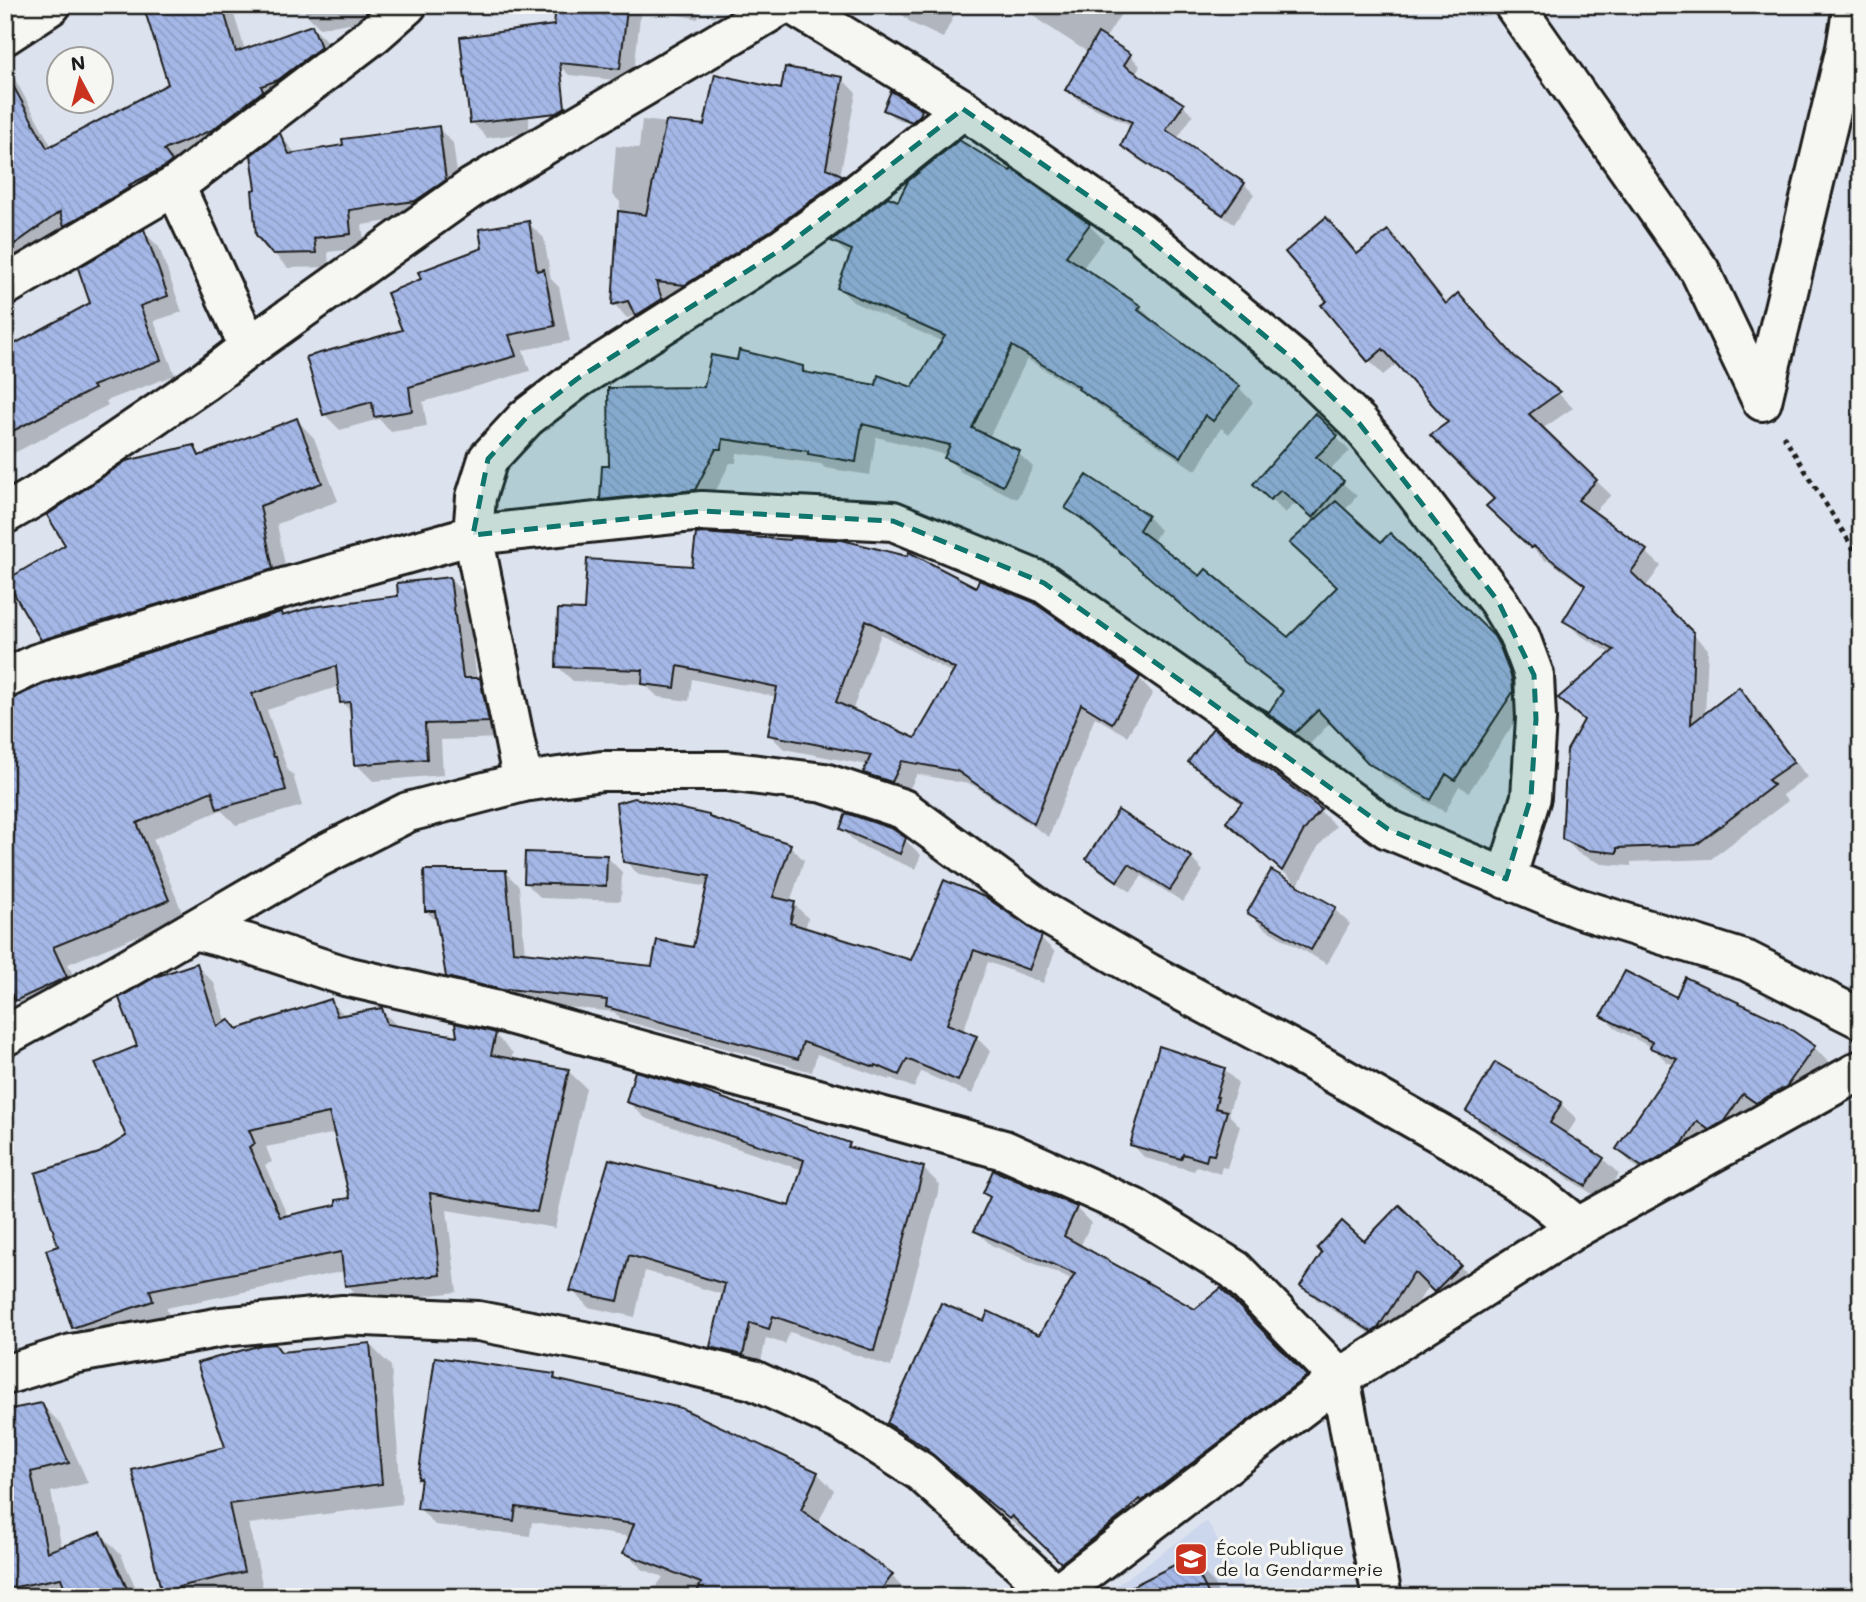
<svg xmlns="http://www.w3.org/2000/svg" width="1866" height="1602" viewBox="0 0 1866 1602" font-family="Mali,sans-serif">
<style>
.built{fill:#ccd6ec}
.shadow{fill:#0003;fill-rule:evenodd}
.building{fill:url(#building-back-hatch);stroke:#1c1c1c;stroke-width:2;fill-rule:evenodd}
.lines{fill:none;stroke-linecap:round;stroke-linejoin:round}
.minor-casing{stroke:#1c1c1c;stroke-width:44}
.path{stroke:#1c1c1c;stroke-width:4.5;stroke-dasharray:5 5;stroke-linecap:butt}
.minor{stroke:#f6f6f2;stroke-width:38}
.marked{fill:#0f766e;fill-opacity:0.2;stroke:#0f766e;stroke-width:5;stroke-dasharray:14 9;stroke-linejoin:round}
.labels{text-anchor:middle;stroke-width:6;stroke-linejoin:round;paint-order:stroke}
.poi-label{font-size:18px;fill:#1c1c1c;stroke:#f6f6f2;text-anchor:start}
</style>
<defs>
<pattern id="building-back-hatch" width="6" height="6" patternUnits="userSpaceOnUse" patternTransform="scale(1.75)"><rect width="6" height="6" fill="#a4b7e6"/><path d="M-1 5l2 2M0 0l6 6M5-1l2 2" fill="none" stroke="#8d9dc5"/></pattern>
</defs>
<rect width="100%" height="100%" fill="#dde3ee"/>
<filter id="ink" filterUnits="userSpaceOnUse"><feTurbulence type="fractalNoise" baseFrequency=".0143" numOctaves="2"/><feDisplacementMap in="SourceGraphic" scale="14" xChannelSelector="R" yChannelSelector="G"/><feConvolveMatrix kernelMatrix="1 2 1 2 8 2 1 2 1" color-interpolation-filters="sRGB"/></filter>
<g filter="url(#ink)">
<path class="built" d="M1207,1521L1249,1597H1100Z"/>
<g class="shadow">
<path d="M5,5H26L5,34Z"/>
<path d="M145,5H231L245,50L312,27L327,41L334,63L5,275V66L11,72L52,147L170,85Z"/>
<path d="M304,5H382L385,17L320,28L305,13Z"/>
<path d="M564,5H701L698,19L641,7L633,82L569,75L556,62Z"/>
<path d="M898,5H959L943,38L911,23L896,8Z"/>
<path d="M1113,5L1121,14L1105,39L1130,55L1140,66L1135,74L1183,105L1193,115L1177,139L1244,184L1254,194L1234,224L1134,157L1123,146L1132,126L1078,100L1067,90L1089,53L1040,21L1024,6Z"/>
<path d="M530,47L529,133L487,138L472,122Z"/>
<path d="M842,79L856,93L840,176L856,191L699,298L668,295L675,313L650,329L637,315L627,318L614,304L620,202L612,194L616,146L639,148L642,120L705,127L783,91Z"/>
<path d="M886,110L921,111L929,119L920,128L893,117Z"/>
<path d="M438,128L453,143L460,195L431,215L362,225L365,248L328,252L329,267L288,268L273,253L258,191L280,135L297,155Z"/>
<path d="M1861,161V286L1855,281L1858,162Z"/>
<path d="M1012,172L1089,225L1104,240L1082,269L1140,307L1155,322L1153,324L1239,388L1253,402L1229,434L1221,428L1196,471L1095,403L1087,396L1027,359L989,438L1018,453L1033,467L1017,499L961,472L946,457L947,455L876,437L870,475L825,468L821,464L737,453L736,463H730L709,504L616,514L601,499L611,468L739,362L802,367L810,375L877,387L912,389L943,342L853,302L839,288L851,257L833,241L899,204Z"/>
<path d="M528,223L544,238L551,279L559,287L570,341L523,350L530,371L423,402L427,426L391,432L379,419L340,430L324,414L404,331L423,280L484,249Z"/>
<path d="M144,232L159,247L182,312L154,321L175,375L106,401L108,405L12,454L5,447V351L92,304Z"/>
<path d="M1388,232L1402,246L1448,304L1559,394L1573,408L1542,429L1611,495L1593,513L1646,552L1661,566L1645,588L1708,649L1705,715L1739,690L1753,704L1807,777L1782,795L1788,801L1711,859L1631,862V866L1602,864L1578,853L1563,838L1585,721L1560,698L1612,654L1580,635L1565,621L1585,587L1548,560L1546,561L1503,521L1496,499L1450,422L1398,363L1383,375L1369,361L1329,301L1358,255Z"/>
<path d="M1315,416L1350,451L1329,471L1357,496L1344,511L1381,545L1390,536L1506,651L1525,706L1469,792L1459,786L1445,812L1384,777L1331,722L1309,745L1273,719L1267,713L1270,714L1283,693L1257,673L1245,660L1067,508L1147,516L1160,530L1153,542L1288,639L1339,588L1316,521L1296,503L1285,513L1256,484Z"/>
<path d="M297,420L314,438L338,501L277,524L289,586L60,656L42,639L68,546L194,447L202,456Z"/>
<path d="M694,568L1139,678L1153,693L1127,736L1095,717L1049,837L973,785L917,774L906,796L880,787L865,773L868,765L784,749L769,734L777,697L692,679L689,701L658,697L644,684L573,681L558,667L586,612ZM881,634L954,674L915,740L852,711Z"/>
<path d="M450,579L466,596L477,680L496,696L504,738L441,740L443,775L373,781L356,764L352,713L342,702L340,686L267,710L288,771L293,775L302,806L236,825L221,810L153,839L184,917L68,964L82,994L33,1016L16,1000L13,993L5,996V857L281,614L284,617L400,598Z"/>
<path d="M1213,730L1320,811L1336,826L1318,847L1298,885L1228,822L1242,804L1205,777L1190,762Z"/>
<path d="M708,816L712,819L790,846L804,860L790,903L794,904L808,918L805,930L912,962L945,883L1041,938L1055,952L1043,983L988,962L963,1032L976,1037L990,1051L972,1094L921,1072L914,1088L890,1078L889,1080L817,1054L812,1072L622,1020L614,1012L521,1002L462,990L448,976L438,923L426,911L505,872L519,886L525,954L653,968L694,949L709,887L639,875L625,861Z"/>
<path d="M842,829L905,840L921,855L915,869L857,844Z"/>
<path d="M606,856L622,872L621,901L541,898L526,883Z"/>
<path d="M1191,858L1203,871L1183,902L1142,876L1131,892L1101,872L1088,859Z"/>
<path d="M1334,909L1350,924L1327,964L1264,928L1249,913Z"/>
<path d="M196,965L214,983L227,1023L237,1031L330,1001L346,1016L382,1010L399,1028L459,1038L495,1035L513,1053L511,1060L568,1071L586,1088L555,1228L447,1210L457,1292L364,1303L347,1285L345,1271L166,1308L170,1318L91,1345L74,1327L129,1137L139,1047ZM336,1133L352,1199L338,1207L288,1217L265,1165L272,1162L266,1147Z"/>
<path d="M1677,1000L1814,1047L1828,1062L1801,1101L1657,1180L1632,1164L1618,1149L1675,1065L1667,1062L1653,1048L1618,1030L1603,1016Z"/>
<path d="M1496,1064L1561,1104L1577,1119L1566,1136L1603,1159L1619,1174L1602,1200L1483,1126L1468,1111Z"/>
<path d="M1224,1069L1238,1083L1229,1111L1230,1116L1240,1126L1227,1168L1222,1167L1220,1174L1197,1166L1194,1171L1145,1158L1132,1144Z"/>
<path d="M628,1102L849,1144L855,1150L924,1169L940,1185L891,1367L790,1332L785,1344L766,1338L759,1371L728,1363L712,1347L724,1295L645,1271L635,1317L588,1307L572,1290L610,1161L792,1208L803,1170L645,1118Z"/>
<path d="M985,1193L1076,1208L1091,1223L1080,1247L1195,1311L1221,1290L1320,1391L1077,1576L1027,1529L1024,1532L938,1459L904,1437L889,1423L984,1323L1039,1337L1073,1280L991,1245L976,1231L991,1199Z"/>
<path d="M1399,1207L1474,1280L1450,1305L1429,1285L1393,1342L1388,1345L1317,1300L1302,1285L1364,1243Z"/>
<path d="M370,1345L391,1366L402,1504L249,1524L264,1593L246,1597H167L163,1593L227,1448L282,1354Z"/>
<path d="M554,1375L561,1382L817,1473L834,1490L818,1523L891,1575L908,1592L904,1597H649L663,1577L642,1569L625,1552L631,1537L532,1522L530,1536L435,1525L419,1508L422,1480L420,1478Z"/>
<path d="M42,1405L62,1425L88,1483L51,1492L62,1549L101,1534L121,1555L140,1597H5V1412Z"/>
<path d="M1190,1559L1213,1582L1220,1597H1153Z"/>
</g>
<g class="building">
<path d="M143,5H222L236,52L312,25L321,47L278,80L261,86L263,91L212,130L164,150L172,161L163,168L129,185L130,187L64,226L60,212L5,251V71L47,148L168,84Z"/>
<path d="M556,5L627,9L620,69L560,63L565,107L556,113L470,123L460,37L554,25Z"/>
<path d="M1098,33L1131,54L1124,65L1184,104L1166,130L1245,183L1223,215L1121,146L1132,122L1065,90Z"/>
<path d="M785,67L843,77L826,168L844,176L773,229L685,285L656,282L662,299L635,316L628,301L612,305L618,211L646,215L666,121L704,125L715,74L781,89Z"/>
<path d="M891,91L922,110L920,115L912,122L883,110Z"/>
<path d="M439,126L446,180L415,201L349,210L351,234L314,238L316,253L272,254L256,235L252,190L256,189L251,155L280,133L289,154L343,145L342,139Z"/>
<path d="M959,140L1010,171L1012,169L1090,224L1066,256L1141,306L1138,310L1240,386L1213,421L1205,415L1181,457L1078,389L1079,387L1012,346L972,428L1020,451L1003,486L944,458L950,445L862,424L856,462L808,454V451L723,439L722,449H716L695,490L600,500L602,466H609L608,388L704,387L711,355L737,360L739,350L803,366V372L876,385L878,375L912,387L945,336L837,288L852,250L831,241L888,197L898,201L908,181Z"/>
<path d="M1326,217L1357,254L1388,230L1446,304L1458,293L1514,356L1560,392L1529,414L1597,480L1578,500L1647,550L1631,572L1694,633L1691,724L1739,687L1794,762L1768,780L1774,785L1696,845L1617,848V853L1586,850L1562,839L1567,750L1584,720L1558,698L1614,650L1563,621L1585,585L1533,546L1531,548L1486,506L1494,499L1430,435L1448,422L1383,349L1368,362L1321,305L1327,301L1285,252Z"/>
<path d="M529,221L537,271L544,269L555,326L509,335L516,356L409,387L412,411L374,417L372,402L323,415L306,357L402,330L387,293L421,279L418,272L482,248L479,229Z"/>
<path d="M144,229L168,296L140,306L161,360L92,386L94,389L5,435V349L90,303L78,268Z"/>
<path d="M1315,413L1338,436L1316,457L1344,481L1313,518L1281,490L1270,500L1253,484Z"/>
<path d="M297,418L322,483L260,506L273,569L41,640L6,580L65,545L47,515L126,461L194,445L199,456Z"/>
<path d="M1087,475L1148,515L1139,530L1200,576L1206,569L1288,637L1337,587L1289,543L1336,501L1381,542L1390,533L1494,636L1500,647L1512,679L1513,692L1455,780L1446,774L1431,800L1369,764L1318,710L1295,733L1258,706L1269,712L1283,691L1242,660L1243,659L1081,518L1065,508Z"/>
<path d="M703,533L790,540V538L842,540L907,556L909,552L976,587L979,580L1033,602L1140,677L1112,723L1081,704L1034,824L957,771L902,761L892,782L863,773L871,755L768,735L777,687L678,666L675,688L642,684L643,670L556,667L558,609L584,610L587,559L692,566L696,534ZM866,620L955,669L915,738L836,702Z"/>
<path d="M450,577L463,678H480L489,722L425,724L427,759L354,765L350,702L340,703L336,666L252,694L274,757H276L286,790L217,809L212,791L137,823L169,900L53,947L67,977L15,1001L5,980V701L44,684L281,612L282,616L312,607L398,596L397,583Z"/>
<path d="M1213,728L1321,809L1303,832L1282,871L1226,822L1242,802L1188,762Z"/>
<path d="M634,798L709,815V817L791,844L773,897L795,902L790,923L911,960L944,880L987,898L1042,936L1029,970L974,950L947,1024L977,1036L958,1081L907,1059L899,1075L876,1065L875,1067L803,1042L798,1059L606,1007L607,1000L508,989L507,991L446,977L435,911H425L424,870H506L513,951L652,966L657,940L693,947L709,876L623,862L616,803Z"/>
<path d="M1118,810L1192,857L1170,890L1129,864L1117,881L1086,859Z"/>
<path d="M846,813L893,829L906,838L900,854L840,829Z"/>
<path d="M525,852L607,855L606,886L524,883Z"/>
<path d="M1271,870L1336,907L1311,950L1247,913Z"/>
<path d="M197,963L217,1026L229,1020L237,1029L331,999L337,1016L382,1008L387,1024L457,1036L455,1023L489,1031L496,1033L491,1055L569,1069L537,1212L430,1193L440,1275L345,1286L341,1252L150,1290L153,1301L72,1328L46,1250L58,1246L35,1173L99,1153L126,1136L95,1063L137,1046L119,998L155,977ZM329,1113L350,1198L336,1200V1205L280,1217L249,1147L255,1144L249,1130Z"/>
<path d="M1625,971L1676,997L1685,977L1780,1022L1815,1046L1786,1087L1756,1103L1743,1094L1724,1121L1709,1130L1697,1121L1682,1144L1642,1167L1616,1149L1677,1059L1650,1048L1652,1042L1601,1016Z"/>
<path d="M1159,1046L1225,1068L1216,1097H1218L1215,1108L1227,1111L1214,1155L1208,1154L1206,1161L1183,1154L1181,1159L1130,1145Z"/>
<path d="M1495,1062L1562,1102L1550,1123L1604,1158L1586,1186L1466,1111Z"/>
<path d="M635,1071L691,1087L850,1143L848,1147L924,1167L874,1351L773,1316L769,1329L750,1323L743,1355L710,1347L725,1284L629,1255L618,1301L570,1291L609,1159L790,1206L804,1160L626,1102Z"/>
<path d="M993,1170L1077,1207L1064,1236L1195,1309L1221,1288L1307,1376L1142,1501L1139,1499L1124,1514L1061,1563L1012,1516L1009,1519L927,1450L928,1449L887,1423L941,1303L984,1321L988,1311L1039,1335L1075,1274L974,1231L990,1197L983,1193Z"/>
<path d="M1399,1205L1461,1265L1434,1292L1414,1272L1378,1328L1372,1332L1300,1286L1322,1253L1317,1248L1342,1221L1364,1241Z"/>
<path d="M370,1343L382,1484L229,1504L244,1572L182,1586L162,1594L132,1470L225,1447L197,1363L261,1345L275,1344L281,1352Z"/>
<path d="M435,1357L555,1374L554,1379L681,1408L818,1472L801,1510L893,1574L876,1597H695L701,1583L623,1553L634,1524L516,1507L514,1521L417,1509L421,1478L418,1479Z"/>
<path d="M42,1403L69,1463L31,1472L47,1552L101,1532L131,1597H68L61,1578L5,1589V1410Z"/>
<path d="M1190,1557L1210,1597H1111Z"/>
</g>
<g class="lines">
<g class="minor-casing">
<g id="minor">
<path d="M793,5L963,109L1139,231L1295,361L1359,423L1415,492L1498,601L1520,637L1534,675L1536,719L1531,797L1506,879"/>
<path d="M1514,5L1700,271L1762,401L1846,48L1853,5"/>
<path d="M5,35L51,5"/>
<path d="M175,186L249,347"/>
<path d="M5,286L175,186L373,35L407,5"/>
<path d="M5,514L38,495L205,381L249,347L473,187L782,5"/>
<path d="M5,679L36,664L284,588L473,535L702,511L893,521L1044,583L1251,728L1388,829L1578,908L1747,961L1861,1019"/>
<path d="M523,782L473,535L476,497L488,459L526,418L577,379L785,247L843,205L963,109"/>
<path d="M194,930L249,944L345,976L494,1010L1004,1150L1134,1208L1235,1270L1340,1378L1382,1597"/>
<path d="M5,1036L118,974L315,859L408,812L523,782L602,771H727L824,783L903,809L1045,913L1148,973L1298,1053L1462,1146L1542,1198L1578,1227"/>
<path d="M5,1375L72,1354L222,1327L343,1315L478,1321L605,1345L753,1380L843,1422L921,1472L1055,1594"/>
<path d="M1052,1597L1340,1378L1578,1227L1861,1070"/>
</g>
</g>
<path class="path" d="M1783,435L1861,561"/>
<use href="#minor" class="minor"/>
</g>
</g>
<path class="marked" d="M963,109L1139,231L1295,361L1359,423L1498,601L1534,675L1536,719L1531,797L1506,879L1388,829L1044,583L893,521L702,511L473,535L488,459L526,418L577,379L785,247Z"/>
<defs>
<g id="school-square" transform="scale(1.75)"><rect x="-9" y="-9" width="18" height="18" rx="4" fill="#c8321e" stroke="#f6f6f2"/><path d="M0-5L7-2L0 1L-7-2ZM-4 1L0 2.5L4 1V4Q0 6-4 4Z" fill="#fff"/></g>
</defs>
<g fill-rule="evenodd">
<use href="#school-square" x="1191" y="1559"/>
</g>
<g class="labels">
<g class="poi-label">
<text x="1216" y="1555">École Publique<tspan x="1216" dy="21">de la Gendarmerie</tspan></text>
</g>
</g>
<rect width="1866" height="1602" fill="none" stroke="#f6f6f2" stroke-width="28"/>
<rect x="14" y="14" width="1838" height="1574" fill="none" stroke="#1c1c1c" stroke-width="2.5" filter="url(#ink)"/>
<g transform="translate(80 80) rotate(353)"><circle r="33" fill="#f6f6f2" stroke="#9f9f9c" stroke-width="2"/>
<path d="M0-5L12 26L0 18L-12 26Z" fill="#c8321e"/>
<text y="-10" font-size="19" font-weight="bold" text-anchor="middle" fill="#1c1c1c">N</text>
</g>
</svg>
